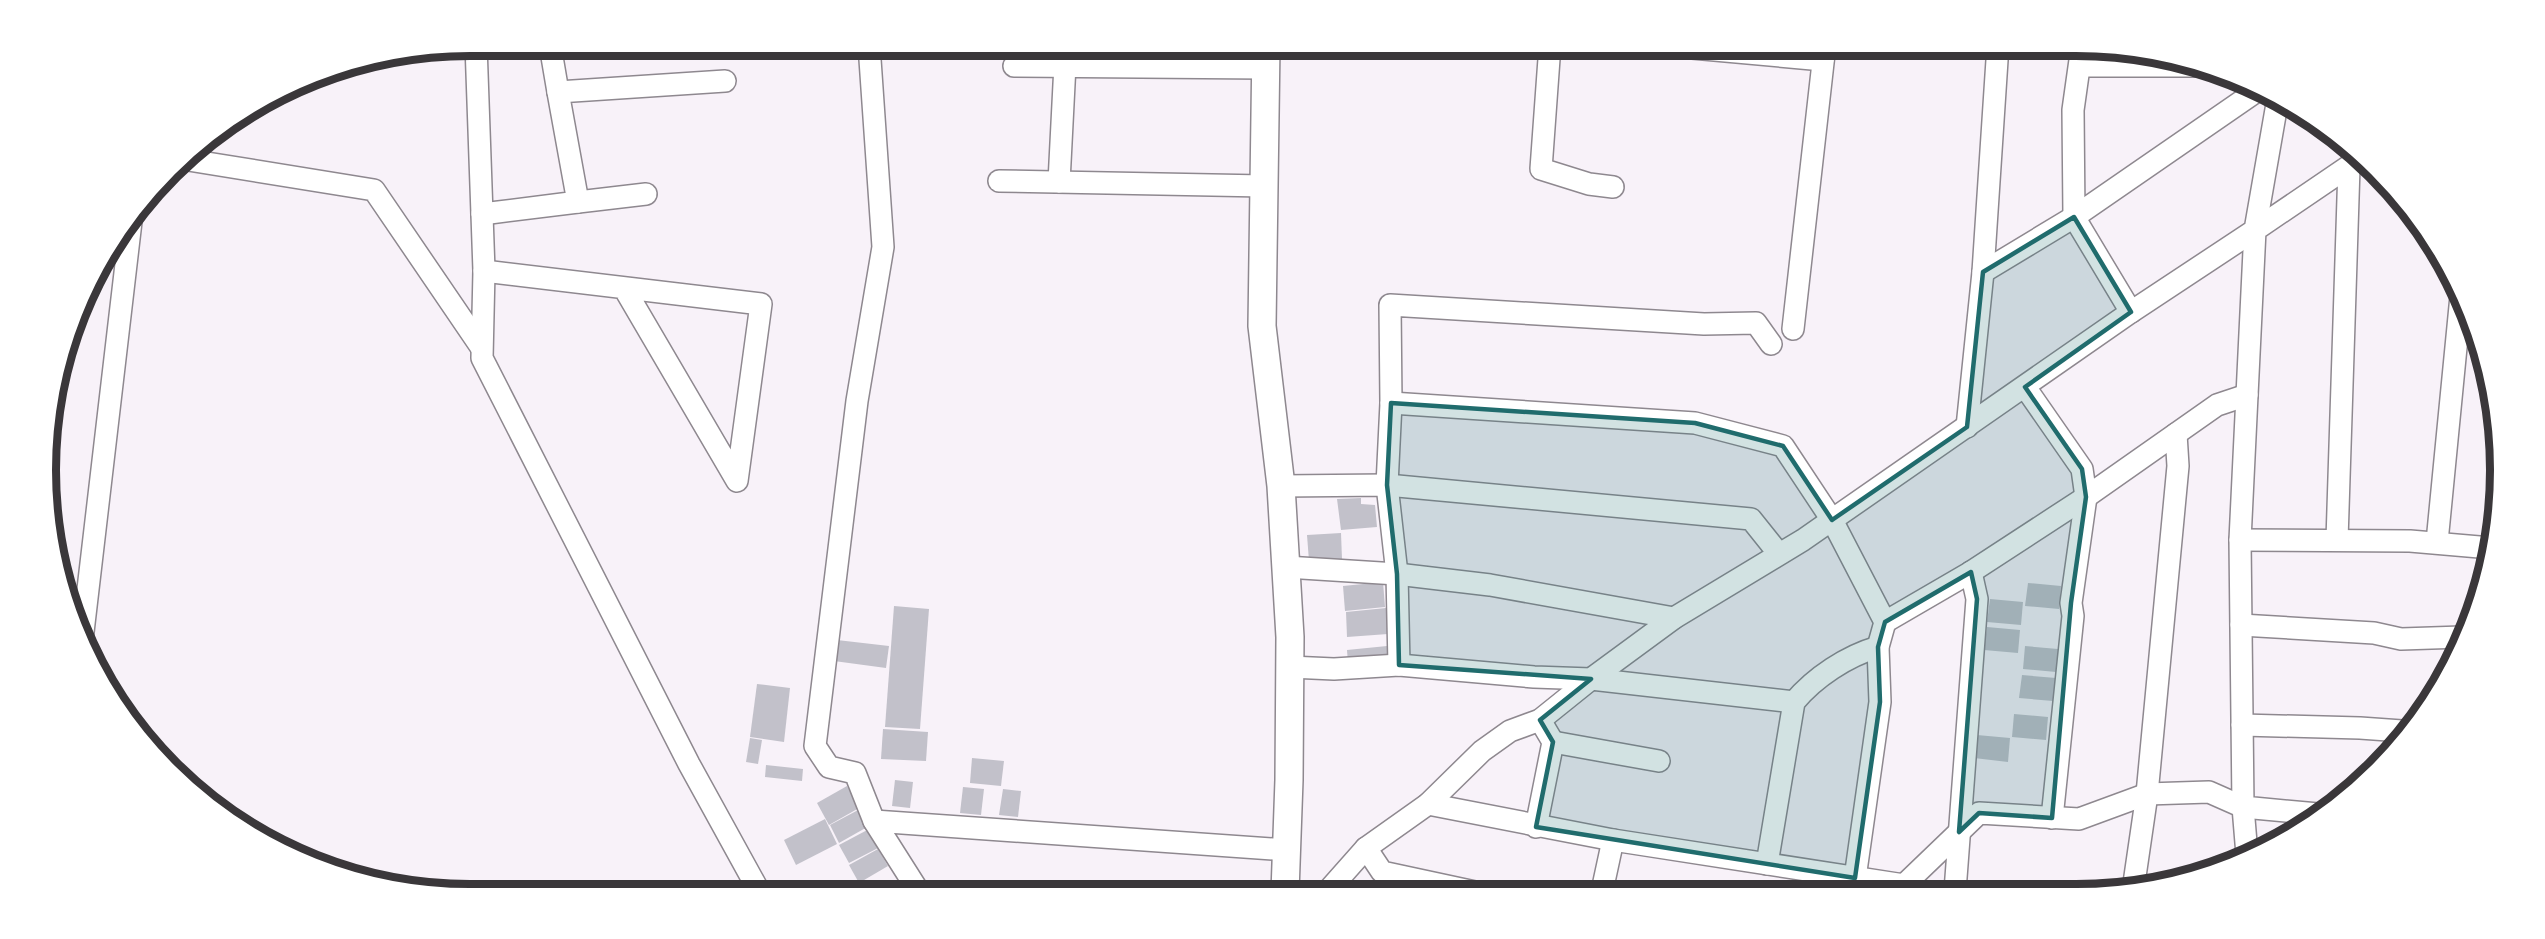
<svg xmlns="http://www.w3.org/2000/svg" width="2545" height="939" viewBox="0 0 2545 939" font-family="Raleway,sans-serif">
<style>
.building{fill:#c2c1ca}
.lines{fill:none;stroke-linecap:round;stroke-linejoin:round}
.minor-casing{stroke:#8e888f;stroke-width:24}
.tertiary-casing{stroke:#8e888f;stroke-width:30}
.minor{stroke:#fff;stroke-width:21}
.tertiary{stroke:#fff;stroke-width:27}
.marked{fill:#206c6d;fill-opacity:0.2;stroke:#206c6d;stroke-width:4.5;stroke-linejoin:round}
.rim{fill:none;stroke:#3a373a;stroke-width:8}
</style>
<rect width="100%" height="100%" fill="#f8f2f9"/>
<g class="building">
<path d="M1361,498V504L1375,505L1377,527L1341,530L1337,499Z"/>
<path d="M1341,533L1342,559L1309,561L1307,535Z"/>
<path d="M1383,582L1385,607L1345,611L1343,586Z"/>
<path d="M2028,583L2061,586L2059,609L2025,606Z"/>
<path d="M1990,599L2023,602L2021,625L1987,622Z"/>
<path d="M894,606L929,609L920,729L885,727Z"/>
<path d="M1386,608L1388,634L1347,637L1346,612Z"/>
<path d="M1987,627L2020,630L2018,653L1984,650Z"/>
<path d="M837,640L889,646L886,668L834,661Z"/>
<path d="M1387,646L1388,660L1348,664L1347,650Z"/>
<path d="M2025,646L2058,649L2056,672L2023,669Z"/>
<path d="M2022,675L2056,678L2053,701L2019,698Z"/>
<path d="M757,684L790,688L784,742L750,737Z"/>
<path d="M2014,714L2048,717L2046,740L2012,737Z"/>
<path d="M883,729L928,732L926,761L881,759Z"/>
<path d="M1977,735L2010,738L2008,762L1974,758Z"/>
<path d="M750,738L762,740L758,764L746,762Z"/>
<path d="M972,758L1004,761L1001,786L970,783Z"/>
<path d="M766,765L803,769L802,781L765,777Z"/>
<path d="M895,780L913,782L910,808L892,806Z"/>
<path d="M847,786L859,808L829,825L817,803Z"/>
<path d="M963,787L984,789L981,815L960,813Z"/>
<path d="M1003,789L1021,791L1018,817L999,815Z"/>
<path d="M860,809L869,826L839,843L830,825Z"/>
<path d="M825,819L837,844L796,865L784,840Z"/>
<path d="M871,828L880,847L849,863L839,845Z"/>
<path d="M878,849L888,866L859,883L849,865Z"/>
</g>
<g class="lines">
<g class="minor-casing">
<g id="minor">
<path d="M476,45L484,271L482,358L689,764L760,893"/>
<path d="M550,45L558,92"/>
<path d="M869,45L883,247L857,401L815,746L829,767L855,773L874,821"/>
<path d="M1550,45L1541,169L1589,184L1613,187"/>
<path d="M1659,45L1823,60"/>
<path d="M2082,46L2073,110L2074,217L2131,312"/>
<path d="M1014,66L1265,68"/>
<path d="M2081,66H2202"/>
<path d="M182,159L374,190L481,347"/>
<path d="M999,181L1264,186"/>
<path d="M1059,182L1066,45"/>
<path d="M578,202L646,194"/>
<path d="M482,214L578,202L558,92L725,81"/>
<path d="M484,271L761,304L737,481L624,288"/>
<path d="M1983,272L2074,217L2261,88"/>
<path d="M1793,329L1825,45"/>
<path d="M2025,387L2082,469L2086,497L2071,603L2073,616L2052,818"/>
<path d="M1391,403L1695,423L1783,446L1832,520L1885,622L1878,647L1880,702L1855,878"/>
<path d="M1967,427L1983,272L1998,45"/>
<path d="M1281,486L1387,485L1751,519L1779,554"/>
<path d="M2240,540L2410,541L2491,548"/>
<path d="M2337,540L2349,167"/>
<path d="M2437,542L2461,296"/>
<path d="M1286,567L1397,574L1490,585L1674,618"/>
<path d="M1885,622L1971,572L2086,497L2217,405L2247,395"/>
<path d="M2241,625L2374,633L2401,639L2462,637"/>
<path d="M83,632L132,213"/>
<path d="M1399,665L1397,574L1387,485L1391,403L1390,305L1704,324L1756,323L1771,344"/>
<path d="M1290,667L1334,669L1399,665L1534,677L1591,679L1674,618L1803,540L2131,312L2255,230L2278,98"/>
<path d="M2242,725L2360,728L2402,731"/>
<path d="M1553,742L1659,761"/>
<path d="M1428,804L1613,840L1904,885L1902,891"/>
<path d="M2318,814L2243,807L2240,540L2255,230L2361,158"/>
<path d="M1536,827L1553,742L1540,720"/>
<path d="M1366,848L1382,872L1475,892"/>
<path d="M1767,864L1794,702C1815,677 1847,656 1878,647"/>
<path d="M2133,890L2147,794L2178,466L2176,434"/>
<path d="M1602,891L1613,840"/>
<path d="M1916,891L1904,885L1979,813L2079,819L2147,794L2209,792L2243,807L2247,855"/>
<path d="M1955,891L1977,599L1971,572"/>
<path d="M1327,892L1366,848L1428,804L1482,751L1510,731L1540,720L1591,679L1794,702"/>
<path d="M929,893L919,892L874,821L1287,850"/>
</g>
</g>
<g class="tertiary-casing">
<path id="tertiary" d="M1266,45L1262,326L1281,486L1290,637L1289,780L1285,892"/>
</g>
<use href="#minor" class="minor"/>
<use href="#tertiary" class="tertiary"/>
</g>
<path class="marked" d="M2074,217L2131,312L2025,387L2082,469L2086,497L2071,603L2052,818L1979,813L1959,832L1977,599L1971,572L1885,622L1878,647L1880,702L1855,878L1536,827L1553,742L1540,720L1591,679L1399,665L1397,574L1387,485L1391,403L1695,423L1783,446L1832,520L1967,427L1983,272Z"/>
<path d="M0 0H2545V939H0ZM470 56H2076A414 414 0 0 1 2490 470V470A414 414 0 0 1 2076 884H470A414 414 0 0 1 56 470V470A414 414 0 0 1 470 56Z" fill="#fff" fill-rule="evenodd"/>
<path class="rim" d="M470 56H2076A414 414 0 0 1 2490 470V470A414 414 0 0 1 2076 884H470A414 414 0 0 1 56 470V470A414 414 0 0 1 470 56Z"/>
</svg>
